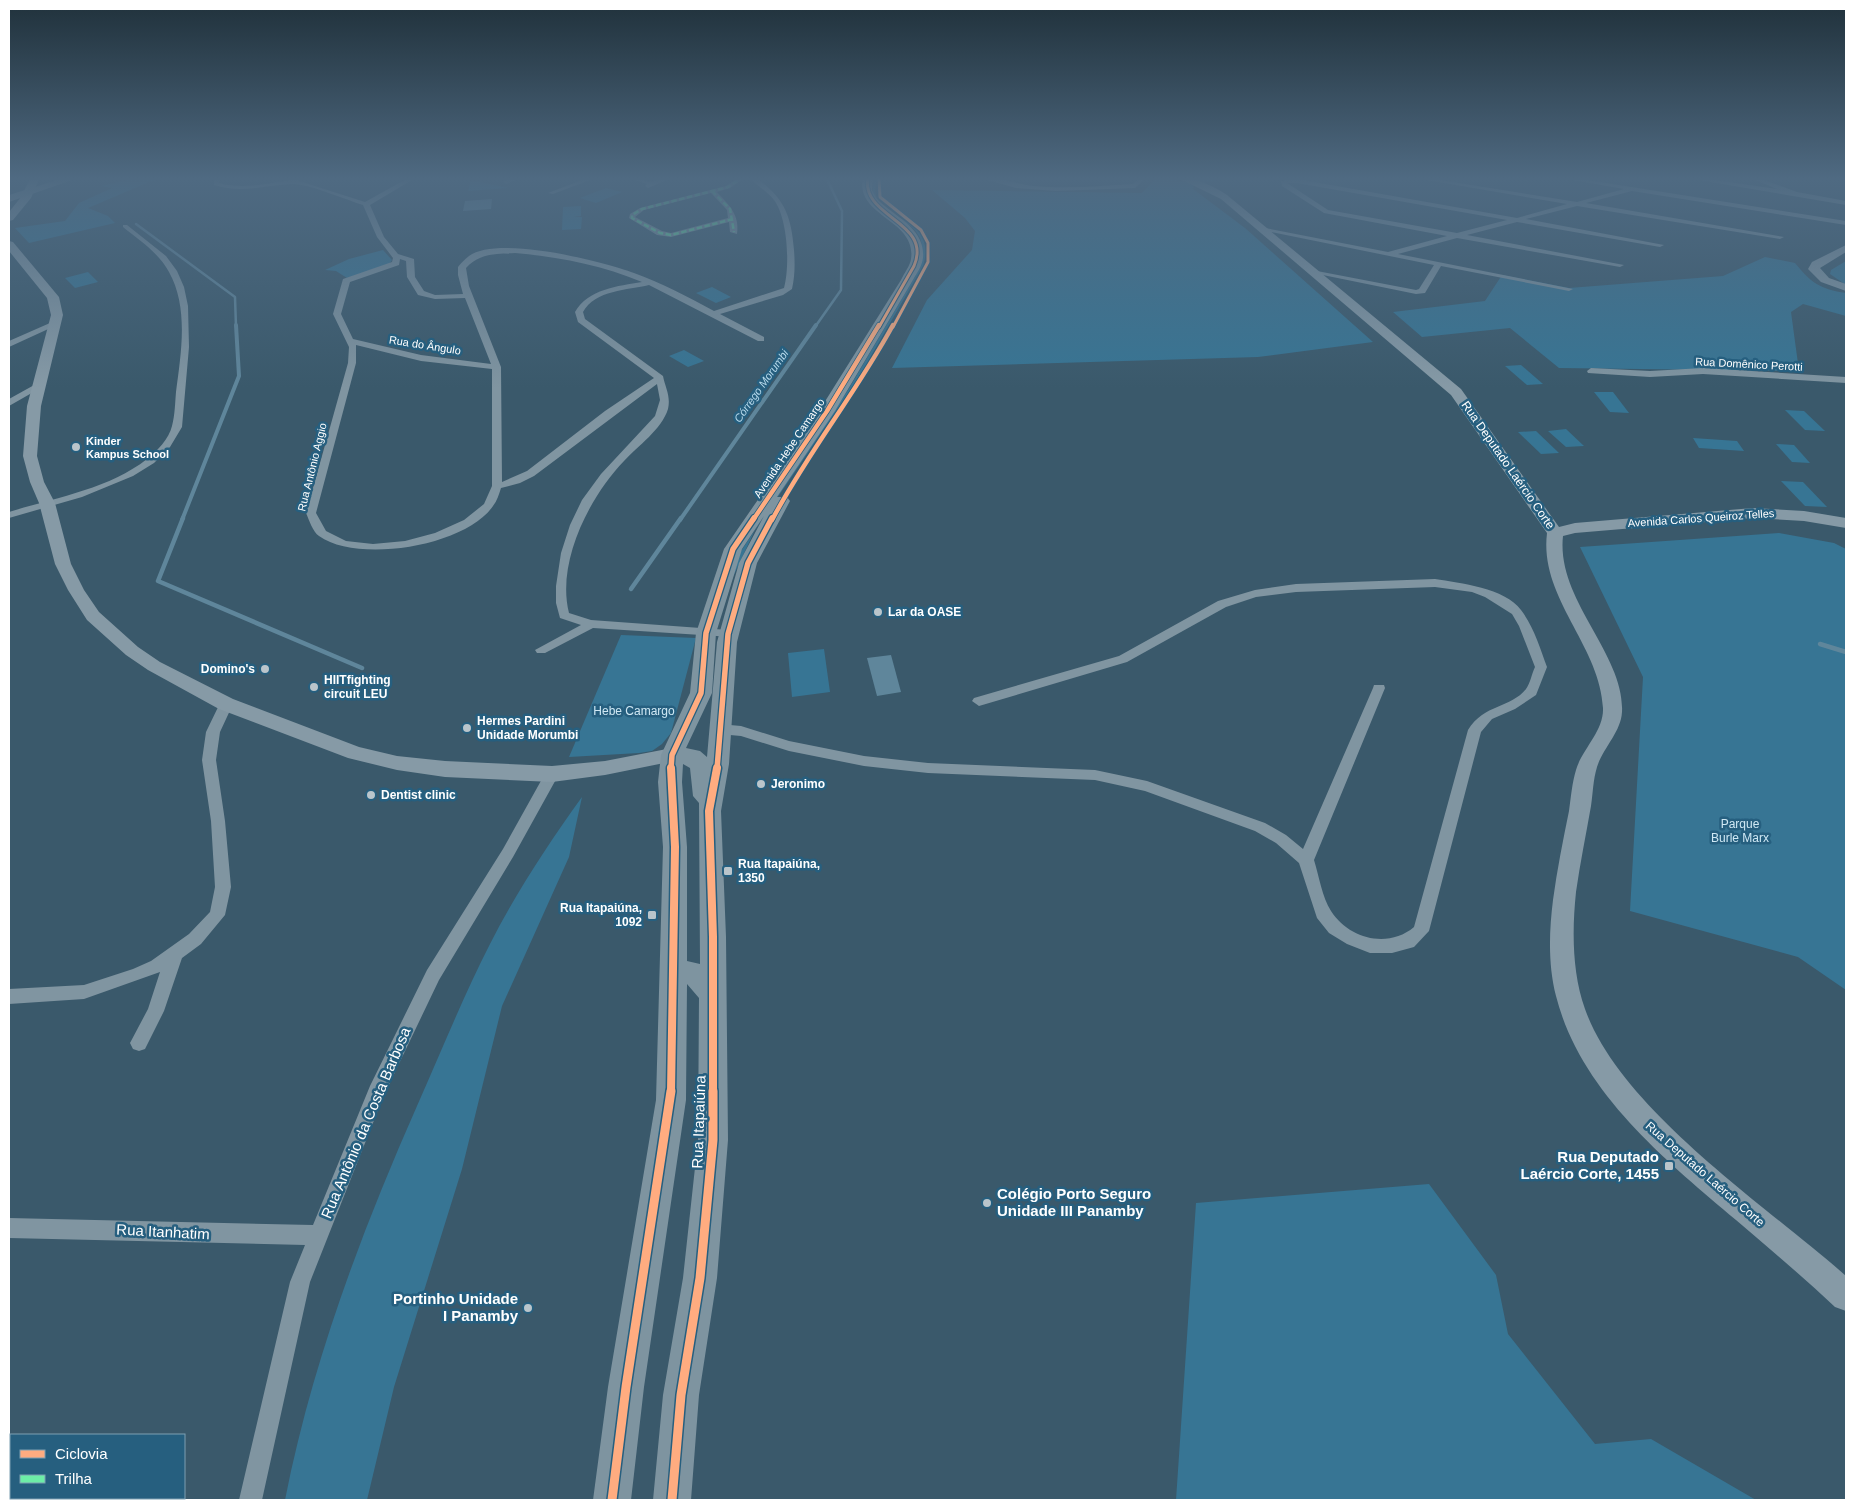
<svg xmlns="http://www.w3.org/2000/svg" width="1855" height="1509" viewBox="0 0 1855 1509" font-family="Arial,sans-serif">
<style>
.green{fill:#377594}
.water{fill:#5f869b}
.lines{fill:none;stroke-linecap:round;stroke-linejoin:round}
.stream-far2{stroke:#5f869b;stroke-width:2.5}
.stream-far1{stroke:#5f869b;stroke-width:4}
.stream{stroke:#5f869b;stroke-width:4.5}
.street{fill:#8095a1;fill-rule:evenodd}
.secondary{fill:#869aa6;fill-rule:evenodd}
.primary{fill:#7e94a0;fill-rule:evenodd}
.quiet{stroke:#6deda7;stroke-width:2.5;stroke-dasharray:5.5 2.5;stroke-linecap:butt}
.cycleway-far4-casing{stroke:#265f7f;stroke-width:5}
.cycleway-far3-casing{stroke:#265f7f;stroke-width:6}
.cycleway-far2-casing{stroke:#265f7f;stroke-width:8}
.cycleway-far1-casing{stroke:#265f7f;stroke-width:11}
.cycleway-casing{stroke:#265f7f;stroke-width:12}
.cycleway-far4{stroke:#ffac80;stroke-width:3}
.cycleway-far3{stroke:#ffac80;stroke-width:4.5}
.cycleway-far2{stroke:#ffac80;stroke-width:5.5}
.cycleway-far1{stroke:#ffac80;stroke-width:8}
.cycleway{stroke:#ffac80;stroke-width:9}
.poi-dot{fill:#bac5cb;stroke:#265f7f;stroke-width:2}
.labels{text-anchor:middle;stroke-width:5;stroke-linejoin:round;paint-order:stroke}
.far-street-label{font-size:11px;fill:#fff;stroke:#265f7f}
.far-water-label{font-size:11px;font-style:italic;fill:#b8dbed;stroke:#265f7f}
.far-poi-label{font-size:11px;font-weight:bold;fill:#fff;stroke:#265f7f;text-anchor:start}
.street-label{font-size:12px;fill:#fff;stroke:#265f7f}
.poi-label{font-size:12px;font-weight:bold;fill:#fff;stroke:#265f7f;text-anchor:start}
.park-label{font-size:12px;fill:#cfe8f4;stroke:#265f7f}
.near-street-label{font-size:15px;fill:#fff;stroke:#265f7f}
.near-poi-label{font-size:15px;font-weight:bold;fill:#fff;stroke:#265f7f;text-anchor:end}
</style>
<rect width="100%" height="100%" fill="#3a596b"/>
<g class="green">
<path d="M142,177H161L88,208L108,216L115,223L29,243L15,228L65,221L79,203L112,188L101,186Z"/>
<path d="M875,177C878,181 873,191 877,198C890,222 937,222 923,266L856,382L754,532L732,579L722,613L737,557L848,390L916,275C942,215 880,225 873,192C872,187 874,181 875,177Z"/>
<path d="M1157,177L1182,181L1194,179L1188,177H1229L1194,185L1193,189L1245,228L1373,342L1258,357L892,368L927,300L972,250L975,231L965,218L932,190L1142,193Z"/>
<path d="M471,180L508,188L468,191Z"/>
<path d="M606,188L622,192L596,203L580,198Z"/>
<path d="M581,206V216L573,217H582L581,229L562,230L563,207Z"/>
<path d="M383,250L392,260L389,264L347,278L336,271L325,270L349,259Z"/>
<path d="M1765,257L1795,263C1811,283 1820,289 1846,293V316L1803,304L1791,312L1799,371L1559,368L1510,328L1422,337L1393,312L1485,301L1502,275L1569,288L1723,276Z"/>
<path d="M1846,261V285L1830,274L1831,270Z"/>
<path d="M88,272L98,282L75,288L65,278Z"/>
<path d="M712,287L731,297L716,303L696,293Z"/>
<path d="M684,350L704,361L688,367L669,356Z"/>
<path d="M1521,365L1543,384L1527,385L1505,366Z"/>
<path d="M1594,392H1613L1629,413L1610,412Z"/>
<path d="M1785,410L1804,411L1825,431L1805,430Z"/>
<path d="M1566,429L1584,446L1566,447L1548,431Z"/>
<path d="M1536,431L1559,453L1541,454L1518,432Z"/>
<path d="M1693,438L1737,441L1744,451L1699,448Z"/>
<path d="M1776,444L1794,445L1810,463L1792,462Z"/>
<path d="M1781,481L1803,482L1827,507L1805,506Z"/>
<path d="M1779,533L1834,543L1846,549V990L1798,957L1630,911L1643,677L1580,547Z"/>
<path d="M621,635L696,638L671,733L662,744L652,751L639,753L569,757Z"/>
<path d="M824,649L830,692L792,697L788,653Z"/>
<path d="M582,797L569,857L502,1006L462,1169L394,1387L367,1500H285C312,1363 361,1233 417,1106C441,1052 463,997 490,944C516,893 548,844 582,797Z"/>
<path d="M1429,1184L1496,1275L1508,1334L1595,1444L1651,1439L1756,1500H1176L1196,1203Z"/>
</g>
<g class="water">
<path d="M492,199L491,209L463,211L465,201Z"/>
<path d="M891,655L901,692L877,696L867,658Z"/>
</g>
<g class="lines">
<g class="stream-far2">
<path d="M136,224L235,297L236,327"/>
<path d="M815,327L841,290L842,211L826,177"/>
</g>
<g class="stream-far1">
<path d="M182,520L239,376L236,325"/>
<path d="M680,520L816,325"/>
</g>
<g class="stream">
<path d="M183,518L158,581L362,668"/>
<path d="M631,589L681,518"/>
<path d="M1820,644L1846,652"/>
</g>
<g class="street">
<path d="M214,177H220L219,183C243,190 268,183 292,180V177H298L299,181L365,202L410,177H417L370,205L384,237L398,254L414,259L415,277L424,291L435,295L463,294L458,275V267C461,263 465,259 469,256C498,235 601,261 634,273C662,283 688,297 714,311L784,288C790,266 788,219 774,200C767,191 756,185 748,177H755C784,198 791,214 794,250C795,263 795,276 792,289L783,295L720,314L764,337V341H758L649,285C628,290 595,290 583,312L585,319L663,376C665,387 671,396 668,409C662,429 638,446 624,461C590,496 556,562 569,613L591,620L728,630L732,631L734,634L732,637L593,628L545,653H537L535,650L581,625L560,618L556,603V586L561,553L570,525L582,500L601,474L655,416L660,400L657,384L534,476L520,483L501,488C499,494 497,501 493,506C466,546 358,564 319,536C313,532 309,520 306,513L348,363L349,347L333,314L343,279L392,262L393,258L377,237L363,205C347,200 309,184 293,184C265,185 242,194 214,185ZM515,253C559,257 601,265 642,282C618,286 588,289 575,312L578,322L654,378L605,411L527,471L502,482L501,367L469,286L466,268C480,253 495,254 515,253ZM400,259L406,261L407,277L418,295L435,299L465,298L491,364L421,355L353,339L341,314L350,282L399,265ZM356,345L421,361L492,369V486L484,504L464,520L435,533L405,541L373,544L346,541L326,531L316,513L356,363Z"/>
<path d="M515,177H523L506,184L503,182Z"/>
<path d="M590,177H598L553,194L548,193Z"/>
<path d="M626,177C635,176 645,183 654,181C662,180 666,176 674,177L648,188L645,186L647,184Z"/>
<path d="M739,177H746L730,188L717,192C729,205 740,215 737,234L730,232L729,222L671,237L657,235L629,218L630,214L640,208L726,186ZM711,193L727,210L728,218L671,233L662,231L635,217L644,210Z"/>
<path d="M977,177C991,175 1017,184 1033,186C1066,189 1100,186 1133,184L1141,177H1147L1135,188L1056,191L1016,188Z"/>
<path d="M1351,177H1380L1377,179Z"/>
<path d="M1409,177H1421L1577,202L1624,189L1556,177H1568L1846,221V225L1632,191L1586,203L1784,237L1780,239L1577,206L1526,219L1664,245L1660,247L1517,222L1467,235L1624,265L1620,267L1457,238L1398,254L1573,289L1569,291L1441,266L1425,293L1416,294L1313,273L1317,271L1416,290L1419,289L1434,265L1261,230L1265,228L1388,252L1447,236L1324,213L1282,186L1281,181L1297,179L1517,218L1567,204ZM1287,183H1297L1507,220L1457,233L1328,210Z"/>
<path d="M1681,177H1694L1777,189L1748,177H1756L1797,192L1846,201V205Z"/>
<path d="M123,225H127L166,256L177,271L184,287L188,306L189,347L182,427L170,447L154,463L133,476L82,497L9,518V512C54,498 109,489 147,459C157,451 169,439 172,426C175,415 175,403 176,392C181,353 189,308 169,272C159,253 139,240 123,227Z"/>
<path d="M50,323L57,325L9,347V341Z"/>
<path d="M1591,368L1650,371L1703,368L1846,377V383L1703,374L1650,377L1588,373L1587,371Z"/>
<path d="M36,384L44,386L9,406V399Z"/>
<path d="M1435,579C1460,583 1505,588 1521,610C1534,627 1540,648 1547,667L1536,695L1515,709L1492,719L1481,732L1429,931L1414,947L1392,953H1370L1347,944L1329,933L1317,918L1299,863L1276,843L1255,831L1145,791L1095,780L928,773L864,766L789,751L741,736L719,734L712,729L719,724L741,726L789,741L864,756L928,763L1095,770L1147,781L1265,823L1286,835L1303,849L1373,688L1374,685H1384L1385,688L1314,860C1319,876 1322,897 1331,911C1349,939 1388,949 1414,927L1468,730C1484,704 1511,708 1526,689C1530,684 1532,673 1535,667L1519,626L1512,614L1485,597L1472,592L1435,587L1296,592L1256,597L1226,607L1127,662L979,706L972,701L974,698L1119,656L1218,601L1255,590L1296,584Z"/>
<path d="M226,699L233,704L220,732L216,760L225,821L231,887L225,915L201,944L182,958L164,1011L145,1049L139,1051L133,1049L130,1043L148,1009L160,972L84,999L9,1004V989L84,985L133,969L151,961L189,934L210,912L215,887L211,821L202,760L206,732L221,701Z"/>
<path d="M552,769L557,770L559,774L513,857L439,980L384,1095L310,1282L262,1500H239L290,1282L305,1245L9,1238V1218L313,1225L370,1086L427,970L503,849L547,770Z"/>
</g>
<g class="secondary">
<path d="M31,177H40L31,198L13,220L9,221V212L21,197Z"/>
<path d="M1176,177C1194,177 1212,185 1227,195L1461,389L1559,527L1575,523L1753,508L1804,511L1846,518V528L1804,521L1753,518L1575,533L1563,536C1556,600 1625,654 1622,712C1621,732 1603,748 1597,767C1593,780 1593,793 1591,806C1586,835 1580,863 1576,892C1572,931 1572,972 1585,1009C1621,1110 1767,1206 1846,1276V1311L1835,1307C1803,1277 1769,1248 1736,1220C1664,1159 1580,1091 1556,996C1548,965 1549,932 1553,900C1557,870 1563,840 1569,811C1571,797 1572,783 1576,770C1582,749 1604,731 1603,708C1600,645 1539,598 1547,533L1451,395L1221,199Z"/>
<path d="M9,241L13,242L59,297L63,315L41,406L37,456L44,482L55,503L71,564L84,590L99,612L138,647L160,662L233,699L359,747L397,756L445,761L552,766L605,761L672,748L679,750L682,755L679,760L605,775L552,782L445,777L397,770L348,758L219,709L148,670L126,655L87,620L68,590L55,564L39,503L30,482L23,456L27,406L51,315L47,298L9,251Z"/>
<path d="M1846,245V252L1820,268L1829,278L1846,284V291L1821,282L1808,269L1812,262Z"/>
</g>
<g class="primary">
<path d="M67,177H81L9,202V195Z"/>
<path d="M863,177H873L872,190L876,198C893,216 926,228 923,258C922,266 917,273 913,280L835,411L777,497H787L790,501L757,563L737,642L729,764L721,811L726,937L728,1140L717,1278L699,1395L691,1500H653L663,1395L683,1278L698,1140L699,998L687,984L686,1100L644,1387L631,1500H593L608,1387L656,1100L663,847L658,782L661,755L690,693L696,633L724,549L819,411L901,280C904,273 910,266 911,259C917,219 854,217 863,177ZM764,516L739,563L717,642L707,757L700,751L686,748L712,693L716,633L742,549ZM683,764L690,768L693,796L699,803L700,964L687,961V847L682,782Z"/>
</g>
<g class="quiet">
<path d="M712,191L730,209L734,232"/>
<path d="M733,219L671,235L660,233L632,218V215L642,209L728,187L743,177"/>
</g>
<g class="cycleway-far4-casing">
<g id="cycleway-far4">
<path d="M868,177C860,218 933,221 914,266L879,327"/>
<path d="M879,177L880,197L921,230L928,243V262L893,327"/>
</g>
</g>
<g class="cycleway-far3-casing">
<g id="cycleway-far3">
<path d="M753,520L827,411L879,325"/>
<path d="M772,520C808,452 856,393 893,325"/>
</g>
</g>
<g class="cycleway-far2-casing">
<g id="cycleway-far2">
<path d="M671,769L672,755L701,693L706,633L733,549L754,518"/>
<path d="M717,769L728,634L748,563L772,518"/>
</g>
</g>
<g class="cycleway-far1-casing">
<g id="cycleway-far1">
<path d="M671,768L675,847L671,1092"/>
<path d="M713,1092V937L709,811L717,768"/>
</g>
</g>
<g class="cycleway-casing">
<g id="cycleway">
<path d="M612,1500L626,1387L671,1091"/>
<path d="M672,1500L681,1395L700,1278L713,1140V1091"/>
</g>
</g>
<use href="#cycleway-far4" class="cycleway-far4"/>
<use href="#cycleway-far3" class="cycleway-far3"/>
<use href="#cycleway-far2" class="cycleway-far2"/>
<use href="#cycleway-far1" class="cycleway-far1"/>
<use href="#cycleway" class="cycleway"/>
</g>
<linearGradient id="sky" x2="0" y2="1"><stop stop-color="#20313b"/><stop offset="0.46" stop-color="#4f6a82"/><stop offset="1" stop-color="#4f6a82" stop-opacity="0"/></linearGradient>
<rect width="1855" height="388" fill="url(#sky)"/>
<g class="poi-dot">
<circle cx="76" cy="447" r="5"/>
<circle cx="878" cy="612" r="5"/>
<circle cx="265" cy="669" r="5"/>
<circle cx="314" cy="687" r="5"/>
<circle cx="467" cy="728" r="5"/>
<circle cx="761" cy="784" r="5"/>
<circle cx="371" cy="795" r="5"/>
<rect x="723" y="866" width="10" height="10" rx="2.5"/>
<rect x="647" y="910" width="10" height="10" rx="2.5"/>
<rect x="1664" y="1161" width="10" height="10" rx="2.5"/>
<circle cx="987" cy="1203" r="5"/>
<circle cx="528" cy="1308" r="5"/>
</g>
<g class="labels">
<g class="far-street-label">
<text transform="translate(425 345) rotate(9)" y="4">Rua do Ângulo</text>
<text transform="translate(1749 364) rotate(3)" y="4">Rua Domênico Perotti</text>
<text transform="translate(789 448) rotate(-56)" y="4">Avenida Hebe Camargo</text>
<text transform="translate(312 467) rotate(-76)" y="4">Rua Antônio Aggio</text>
<text transform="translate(1701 518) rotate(-4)" y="4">Avenida Carlos Queiroz Telles</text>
</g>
<g class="far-water-label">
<text transform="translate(761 386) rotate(-55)" y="4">Córrego Morumbi</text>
</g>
<g class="far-poi-label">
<text x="86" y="445">Kinder<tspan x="86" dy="13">Kampus School</tspan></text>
</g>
<g class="street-label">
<text transform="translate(1508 465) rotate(55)" y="4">Rua Deputado Laércio Corte</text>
<text transform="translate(1705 1174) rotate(41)" y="4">Rua Deputado Laércio Corte</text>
</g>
<g class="poi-label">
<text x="888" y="616">Lar da OASE</text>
<text x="255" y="673" text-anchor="end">Domino's</text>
<text x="324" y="684">HIITfighting<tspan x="324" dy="14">circuit LEU</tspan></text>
<text x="477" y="725">Hermes Pardini<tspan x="477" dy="14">Unidade Morumbi</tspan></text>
<text x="771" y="788">Jeronimo</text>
<text x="381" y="799">Dentist clinic</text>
<text x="738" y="868">Rua Itapaiúna,<tspan x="738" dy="14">1350</tspan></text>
<text x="642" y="912" text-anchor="end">Rua Itapaiúna,<tspan x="642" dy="14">1092</tspan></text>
</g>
<g class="park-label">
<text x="634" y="715">Hebe Camargo</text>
<text x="1740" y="828">Parque<tspan x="1740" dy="14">Burle Marx</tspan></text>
</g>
<g class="near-street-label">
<text transform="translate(699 1122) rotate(-88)" y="5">Rua Itapaiúna</text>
<text transform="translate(366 1123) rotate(-67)" y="5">Rua Antônio da Costa Barbosa</text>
<text transform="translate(163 1232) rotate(3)" y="5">Rua Itanhatim</text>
</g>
<g class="near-poi-label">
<text x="1659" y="1162">Rua Deputado<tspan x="1659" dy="17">Laércio Corte, 1455</tspan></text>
<text x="997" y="1199" text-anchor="start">Colégio Porto Seguro<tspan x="997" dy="17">Unidade III Panamby</tspan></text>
<text x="518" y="1304">Portinho Unidade<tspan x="518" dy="17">I Panamby</tspan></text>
</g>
</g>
<rect width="1855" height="1509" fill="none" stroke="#ffffff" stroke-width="20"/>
<rect x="10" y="1434" width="175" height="65" fill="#265f7f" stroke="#7d9fb2"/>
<rect x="20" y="1450" width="25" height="8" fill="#ffac80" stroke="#7d9fb2"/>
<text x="55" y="1459" font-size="15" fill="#ffffff">Ciclovia</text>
<rect x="20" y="1475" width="25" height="8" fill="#6deda7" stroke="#7d9fb2"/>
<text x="55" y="1484" font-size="15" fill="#ffffff">Trilha</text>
</svg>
